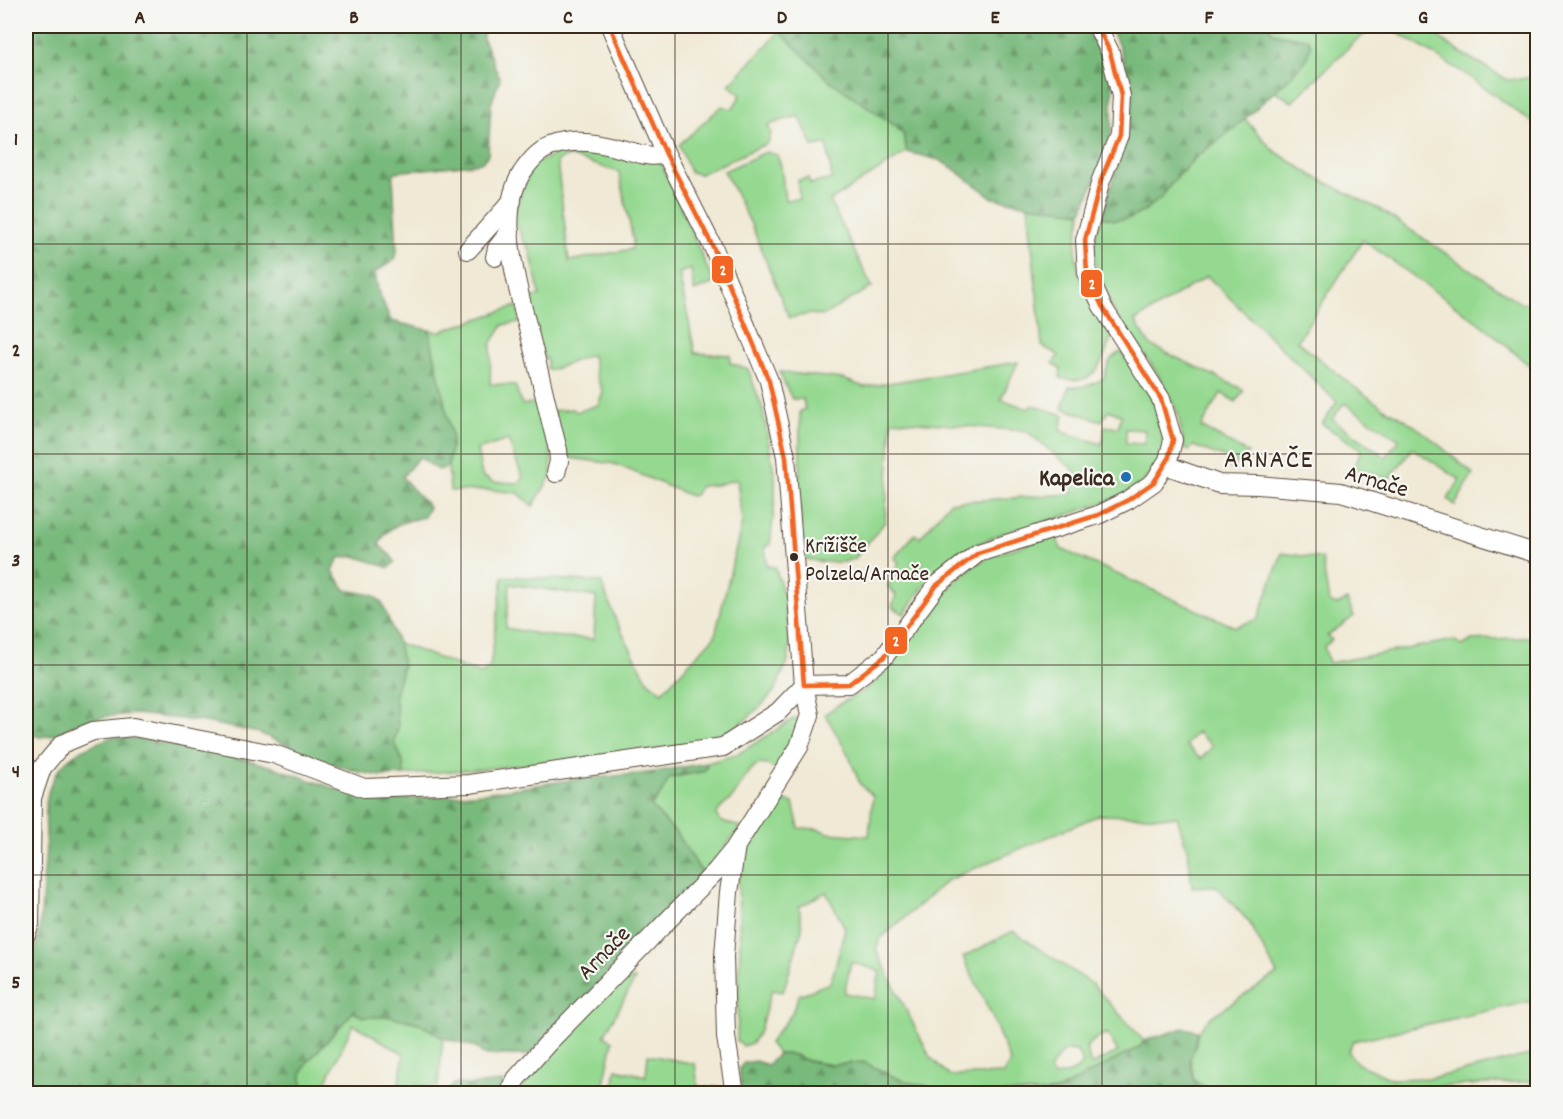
<svg xmlns="http://www.w3.org/2000/svg" width="1563" height="1119" viewBox="0 0 1563 1119" font-family="Dekko,sans-serif">
<style>
.green{fill:#95d991;stroke:#688258;stroke-width:1.5;fill-rule:evenodd}
.forest{fill:url(#forest-firs);stroke:#5a724c;stroke-width:1.5}
.lines{fill:none;stroke-linecap:round;stroke-linejoin:round}
.minor-casing{stroke:#564739;stroke-width:20}
.minor{stroke:#fff;stroke-width:18}
.bus-1-casing{stroke:#f6f6f2;stroke-width:9}
.bus-1{stroke:#f26522;stroke-width:4.5}
.grid{fill:none;stroke:#3b2a1e;stroke-width:1.5;stroke-opacity:0.55}
.poi-dot{fill:#1f6fb2;stroke:#f6f6f2;stroke-width:2}
.bus-dot{fill:#3b2a1e;stroke:#f6f6f2;stroke-width:2}
.labels{text-anchor:middle;stroke-width:4.5;stroke-linejoin:round;paint-order:stroke}
.bus-label{font-size:22px;fill:#3b2a1e;stroke:#f6f6f2;text-anchor:start}
.poi-label{font-size:24px;font-weight:bold;fill:#3b2a1e;stroke:#f6f6f2;text-anchor:end}
.street-label{font-size:24px;fill:#3b2a1e;stroke:#f6f6f2}
.quarter-label{font-size:27px;letter-spacing:1.5px;fill:#3b2a1e;stroke:#f6f6f2}
.line-badge{stroke:#f6f6f2;stroke-width:2}
.badge-label{font-size:16px;text-anchor:middle;font-weight:bold;fill:#fff}
.neatline{fill:none;stroke:#3b2a1e;stroke-width:2}
.grid-label{font-size:20px;text-anchor:middle;font-weight:bold;fill:#3b2a1e}
</style>
<defs>
<pattern id="forest-firs" width="22" height="20" patternUnits="userSpaceOnUse" patternTransform="scale(1.5)"><rect width="22" height="20" fill="#78b97b"/><path d="M5 1l3.5 6h-7zM16 11l3.5 6h-7z" fill="#649764"/></pattern>
</defs>
<rect width="100%" height="100%" fill="#f6f6f2"/>
<filter id="ink" filterUnits="userSpaceOnUse"><feTurbulence type="fractalNoise" baseFrequency=".0167" numOctaves="2"/><feDisplacementMap in="SourceGraphic" scale="12" xChannelSelector="R" yChannelSelector="G"/><feConvolveMatrix kernelMatrix="1 2 1 2 8 2 1 2 1" color-interpolation-filters="sRGB"/></filter>
<filter id="wash" filterUnits="userSpaceOnUse"><feTurbulence type="fractalNoise" baseFrequency=".008" numOctaves="4" result="noise"/><feDisplacementMap in="SourceGraphic" scale="24" xChannelSelector="R" yChannelSelector="G"/><feGaussianBlur stdDeviation="1.35" result="paint"/><feColorMatrix in="noise" values="0 0 0 0 0 0 0 0 0 0 0 0 0 0 0 0 0 1.4 0 .05"/><feComposite in="paint" operator="in"/></filter>
<g filter="url(#wash)">
<rect width="100%" height="100%" fill="#f0e9d5"/>
<g class="green">
<path d="M1267,26H1377L1354,42L1292,102L1275,91L1291,76L1307,39L1275,34Z"/>
<path d="M1387,26H1424L1458,51L1508,80L1537,77V126L1464,73Z"/>
<path d="M780,31L829,80L894,125L903,134L907,152L830,201L872,287L822,316L810,314L789,318L751,224L724,171L766,152L777,155L781,166L785,200L799,199L798,180L808,178L810,184L832,179L827,144L813,146L799,116L777,122L768,126L771,133L768,143L700,174L690,172L679,145L722,106L732,109L741,95L729,85Z"/>
<path d="M1245,119L1273,150L1313,176L1379,209L1522,304L1537,298V372L1486,328L1363,240L1297,341L1349,383L1384,408L1403,418L1426,434L1473,474L1455,505L1448,499L1460,480L1412,448L1404,460L1389,479L1355,468L1361,449L1322,424L1337,402L1207,276L1135,321L1150,345L1244,390L1236,402L1221,393L1201,427L1248,453L1231,469L1227,458L1193,446L1189,451L1184,447L1178,413L1159,376L1147,358L1118,319L1096,273L1094,247L1096,234L1102,217L1114,220L1161,198L1171,184L1195,158ZM1344,403L1399,440L1386,457L1332,419Z"/>
<path d="M573,146L660,161L714,283L694,291L691,269L679,273L695,353L730,355V363L748,369L762,407L775,477V499L770,545L765,546L767,566L775,567L784,595L790,645L788,661L775,690L763,704L738,726L708,741L649,751L481,769L404,775L403,761L394,742L398,727L395,694L403,666L398,643L481,674L490,667L503,576L601,582L617,623L648,681L662,692L715,636L742,523L737,479L716,485L700,486L696,494L691,496L615,464L563,457L553,411L572,409L577,412L598,405L603,392L596,375L592,355C577,359 565,366 550,370L547,368V360L536,347L525,298L540,296L530,250L523,240L513,217L530,166ZM568,156L619,172L633,240L632,249L569,261L557,161ZM510,584L596,597L594,639L549,636L506,628Z"/>
<path d="M1028,205L1082,212C1079,225 1075,241 1076,255C1077,285 1096,312 1112,337C1099,365 1098,387 1060,378L1061,369L1053,363L1059,355L1042,346Z"/>
<path d="M517,306L520,322L503,325L491,344L490,384L515,385L522,405L540,402L551,447V476L533,506L518,493L491,490L450,491L448,467L452,438L429,330L438,332ZM508,440L523,478L519,483L493,482L482,476L477,450Z"/>
<path d="M1121,352L1148,390L1165,427L1164,451L1155,468L1141,484L1120,497L1058,518L1003,533L972,546L947,563L924,586L904,614L892,607L896,595L888,586L899,562L894,558L915,534L920,538L950,502L1071,494L1076,482L1075,471L1026,431L892,420L885,522L855,558L844,562H823L806,559L804,555L797,482L800,473V411L805,409L803,399H792L779,372L843,379L864,387L1018,362L1001,399L1028,409L1032,405L1064,415L1060,431L1102,444L1105,426L1118,428L1121,415L1108,410L1102,421L1062,408L1069,387C1083,387 1092,386 1104,378C1107,366 1109,357 1121,352ZM1126,429L1145,430L1144,444L1126,443Z"/>
<path d="M1055,535L1061,549L1235,627L1258,619L1282,553L1322,559L1329,602L1337,605L1347,600L1354,616L1327,636L1332,640L1324,647L1329,663L1454,640L1462,646L1472,640L1537,637V1000L1353,1041L1348,1052L1358,1064L1392,1079L1431,1078L1475,1069L1520,1057L1537,1054V1081L1395,1089L1389,1094L1217,1093L1194,1081L1190,1059L1195,1047L1198,1031L1212,1016L1277,974L1249,922L1216,886L1192,887L1188,852L1177,817L1099,815L948,880L880,939L876,950L930,1057L950,1076L1003,1074L1010,1062L991,1014L963,957L1013,931L1092,984L1144,1041L1141,1046L1057,1091L1044,1093H953L901,1080L863,1062L832,1065L808,1061L795,1055L787,1054H778L769,1043L791,1015L799,995L830,983C837,965 840,947 845,928L826,892L799,907L802,929L783,992L772,990L767,1005L760,1030L752,1043L743,1046L737,1041L740,948L738,880L745,854L754,833L776,800L793,803L799,828L818,829L828,833L869,836L873,796L860,784L849,756L825,714L838,705L868,688L882,674L936,600L972,567L991,556ZM1197,732L1213,746L1201,759L1186,745ZM851,962L880,971L875,999L844,993ZM1107,1033L1118,1052L1091,1065L1086,1047L1097,1038ZM1068,1050L1077,1051L1083,1063C1076,1073 1064,1075 1053,1076L1049,1070L1061,1053Z"/>
<path d="M795,718L800,721L786,755L777,770C751,751 745,783 732,798C725,806 722,804 716,815L722,822L741,827L703,874L676,833L651,806L662,792L669,778L705,771L707,763L738,754Z"/>
<path d="M627,979H635L604,1036L613,1041L602,1093L520,1094C543,1048 588,1012 627,979Z"/>
<path d="M353,1012C367,1019 375,1016 390,1017C410,1018 428,1026 443,1038L438,1087L411,1085L407,1093H397L404,1054L353,1024L321,1093L302,1094V1073L307,1063Z"/>
<path d="M648,1055L695,1064L698,1087H729L730,1094H612L616,1069L646,1076Z"/>
</g>
<g class="forest">
<path d="M26,26H485L483,33V39L500,79L491,104L488,155L483,161L474,164L395,172L393,177L397,253L392,262L375,272L378,290L391,321L429,330L452,438L448,467L438,470L419,457L402,477L429,507L424,517C405,521 386,525 379,545L391,556L395,562L389,568L355,556L339,558L333,571L345,590L373,595L382,603L398,643L403,666L395,694L398,727L394,742L403,761L404,775L381,776L355,771L324,761L259,733L199,721L136,714L109,716L80,722L54,735L40,737L26,733Z"/>
<path d="M774,26H1088L1113,82L1111,140L1082,212L1028,205L993,198L951,167L939,160L907,152L903,134L894,125L829,80Z"/>
<path d="M1110,26H1267L1275,34L1308,39L1311,45L1306,60L1291,76L1236,127L1195,158L1171,184L1161,198L1144,211L1131,218L1114,220L1102,217L1131,116L1133,89L1120,49Z"/>
<path d="M112,737L141,739L238,757L276,768L350,794L377,801L484,793L570,780L648,773L707,763L705,771L669,778L662,792L651,806L676,833L703,874L529,1055H484L476,1047L443,1038L419,1023L391,1017H363L353,1012L307,1063L302,1073V1093H26V974C39,946 42,914 43,884C44,870 46,856 46,842C46,816 42,794 58,771C71,752 92,745 112,737Z"/>
<path d="M1184,1028L1198,1031L1195,1047L1190,1059L1194,1081L1217,1093H1017H1044L1057,1091L1141,1046L1144,1041Z"/>
<path d="M778,1054H787L795,1055L808,1061L832,1065L863,1062L901,1080L953,1093H742L739,1069L744,1063L755,1061L768,1065Z"/>
<path d="M502,1082L508,1088L505,1093L445,1094L454,1084L471,1085Z"/>
</g>
</g>
<g filter="url(#ink)">
<g class="lines">
<g class="minor-casing">
<g id="minor">
<path d="M610,26L666,154L714,249L769,381L786,457L804,685L810,715L799,747L736,846L729,892L724,956L726,1037L735,1094"/>
<path d="M468,250L512,201"/>
<path d="M495,257L497,248L510,231"/>
<path d="M1165,465L1219,484L1258,485L1341,492L1538,554"/>
<path d="M556,473L559,461L558,450C549,415 541,379 532,344C520,294 491,211 526,167C533,158 539,151 550,147C575,137 601,143 626,150C642,154 649,158 666,154"/>
<path d="M26,934L30,924L32,798L42,768L62,744L93,731L133,727L274,754L364,788L469,784L723,747L778,712L804,685L849,684L884,657L937,585L978,553L1098,515L1128,500L1154,482L1168,460L1173,440L1161,399L1102,306L1087,273L1085,240L1101,180L1119,136L1121,96L1110,52L1097,26"/>
<path d="M509,1094L516,1079L547,1044L716,871L735,848"/>
</g>
</g>
<use href="#minor" class="minor"/>
<g class="bus-1-casing">
<path id="bus-1" d="M610,26L666,154L714,249L769,381L786,457L804,685L849,684L884,657L937,585L978,553L1098,515L1128,500L1154,482L1168,460L1173,440L1161,399L1102,306L1087,273L1085,240L1101,180L1119,136L1121,96L1110,52L1097,26"/>
</g>
<use href="#bus-1" class="bus-1"/>
</g>
</g>
<path class="grid" d="M247,26V1094M461,26V1094M675,26V1094M888,26V1094M1102,26V1094M1316,26V1094M26,244H1538M26,454H1538M26,665H1538M26,875H1538"/>
<circle class="poi-dot" cx="1126" cy="477" r="6"/>
<circle class="bus-dot" cx="794" cy="557" r="5"/>
<g class="labels">
<g class="bus-label">
<text x="805" y="552">Križišče<tspan x="805" dy="28">Polzela/Arnače</tspan></text>
</g>
<g class="poi-label">
<text x="1114" y="485">Kapelica</text>
</g>
<g class="street-label">
<text transform="translate(1377 480) rotate(16)" y="8">Arnače</text>
<text transform="translate(603 952) rotate(-46)" y="8">Arnače</text>
</g>
<g class="quarter-label">
<text x="1269" y="467">ARNAČE</text>
</g>
</g>
<g class="line-badge">
<rect x="711" y="255" width="23" height="29" rx="6" fill="#f26522"/>
<rect x="1080" y="269" width="23" height="29" rx="6" fill="#f26522"/>
<rect x="884" y="626" width="24" height="29" rx="6" fill="#f26522"/>
</g>
<g class="badge-label">
<text x="723" y="275">2</text>
<text x="1092" y="289">2</text>
<text x="896" y="646">2</text>
</g>
<rect width="1563" height="1119" fill="none" stroke="#f6f6f2" stroke-width="66"/>
<rect x="33" y="33" width="1497" height="1053" class="neatline"/>
<g class="grid-label">
<text x="140" y="23">A</text>
<text x="354" y="23">B</text>
<text x="568" y="23">C</text>
<text x="782" y="23">D</text>
<text x="995" y="23">E</text>
<text x="1209" y="23">F</text>
<text x="1423" y="23">G</text>
<text x="16" y="145">1</text>
<text x="16" y="356">2</text>
<text x="16" y="566">3</text>
<text x="16" y="777">4</text>
<text x="16" y="988">5</text>
</g>
</svg>
